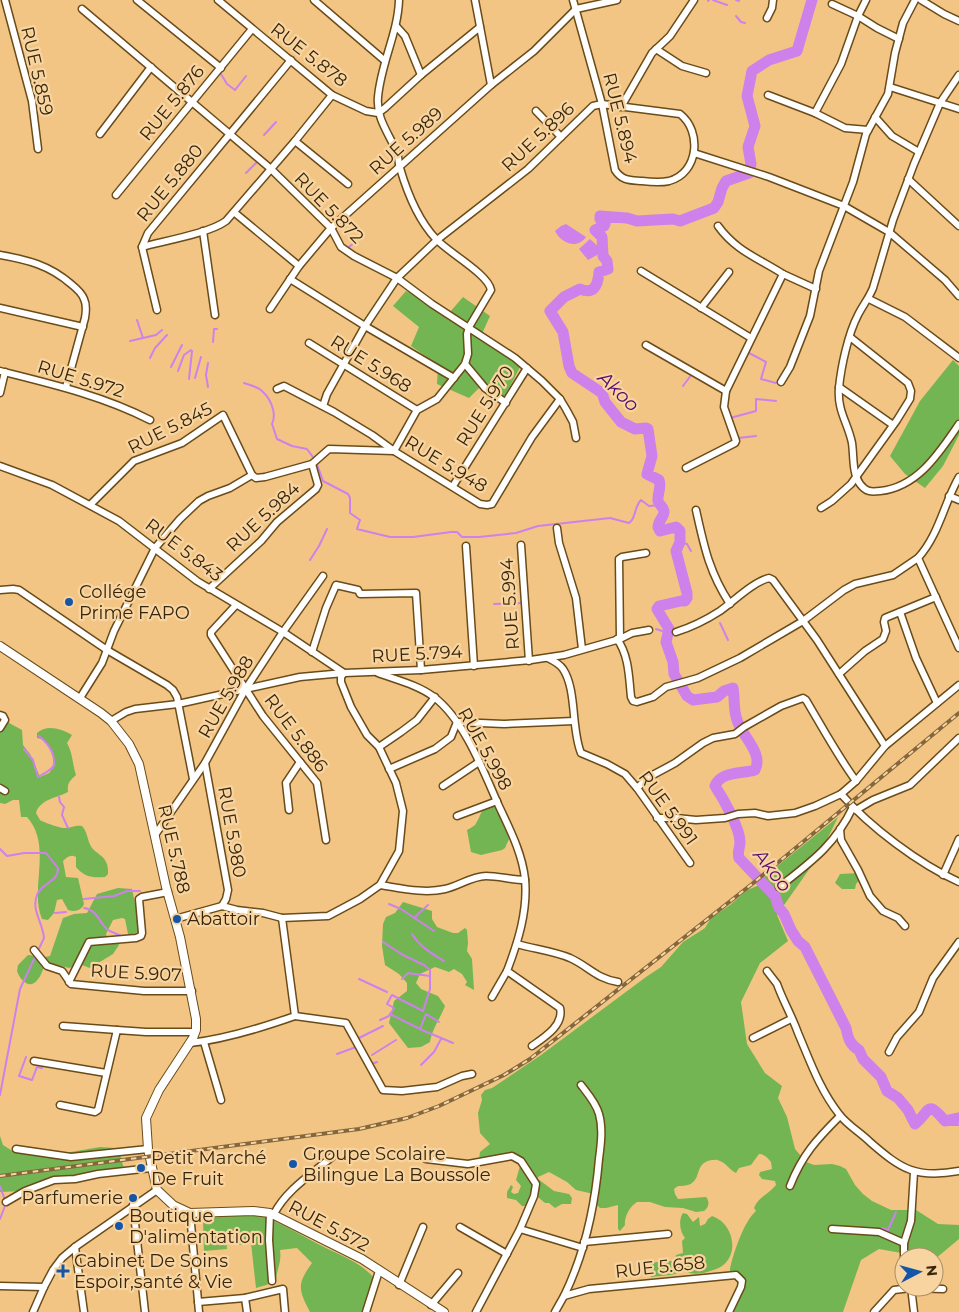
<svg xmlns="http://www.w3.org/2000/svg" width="959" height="1312" viewBox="0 0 959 1312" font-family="Montserrat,sans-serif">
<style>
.green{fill:#73b552}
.water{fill:#ce81ea}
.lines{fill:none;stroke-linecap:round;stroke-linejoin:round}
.stream{stroke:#ce81ea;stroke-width:2}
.river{stroke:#ce81ea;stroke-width:11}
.minor-casing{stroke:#6a4b19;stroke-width:9}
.tertiary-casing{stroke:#6a4b19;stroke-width:10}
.minor{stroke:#fff;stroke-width:6}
.tertiary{stroke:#fff;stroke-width:8}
.rail-casing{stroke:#84673c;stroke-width:4}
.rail{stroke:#f8d4a1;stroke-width:2;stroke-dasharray:5.5;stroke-linecap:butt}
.poi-dot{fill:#1557a7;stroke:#f8d4a1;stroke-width:2}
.labels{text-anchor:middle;stroke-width:4.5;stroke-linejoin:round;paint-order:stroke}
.street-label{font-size:18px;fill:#37260a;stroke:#f8d4a1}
.poi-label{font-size:18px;fill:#37260a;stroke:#f8d4a1;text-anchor:start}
.water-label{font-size:19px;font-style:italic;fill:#560b6d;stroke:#f8d4a1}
</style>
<rect width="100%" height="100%" fill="#f2c584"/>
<g class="green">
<path d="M406,291L450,312L463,297L490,316L481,336L520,367L504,398L484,383L469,398L437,384L438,365L411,346L419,327L393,306Z"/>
<path d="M953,360L959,366V435L943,466L925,488L905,474L890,456L920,401Z"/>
<path d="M0,718L22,730L23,745L30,754L40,777L49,773L55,765C53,754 50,740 37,738V733C47,724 61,729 72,735L67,743C73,754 72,762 76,775C70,781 67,782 68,792C57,798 40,799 36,813L40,820C43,822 62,829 65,828C72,828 75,825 82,826C88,832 87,841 92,848C96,853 104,856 106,862C108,865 108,870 108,874L105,877C93,878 84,877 76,867V857C71,854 67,857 63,861L66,877L78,878L84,904C81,911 75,912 68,910L62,899L57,900L54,913L48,920L42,919C29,889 53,846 27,817H21L19,800H13L5,804L0,803Z"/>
<path d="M491,804L495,805L509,839L505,848L502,850L481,855L471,852L467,830C470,828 473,827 475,825C481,817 480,808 491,804Z"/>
<path d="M838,817L820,854L777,915L788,941L760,963L741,1002L747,1044L765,1073L782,1086L778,1098L787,1117L795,1149L806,1162L814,1165L832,1164L840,1166L846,1169L855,1185L863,1194L872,1201L891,1210H916L938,1224L959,1225V1239L935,1259L934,1257H924L879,1249L861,1260L843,1312H730L741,1285L730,1273V1269C733,1254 744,1221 756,1211L754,1208C758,1197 769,1194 776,1185L775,1181L762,1179L759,1175L760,1172L772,1169L771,1162C768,1158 764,1154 759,1154L751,1165L739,1168L736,1173C730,1170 726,1163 720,1161C716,1159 716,1160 712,1160C690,1163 707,1187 678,1186L674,1189L675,1194L678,1199L706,1197C710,1202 709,1207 704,1211L696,1212L683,1208L665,1207L650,1202H637C630,1206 624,1217 625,1225L620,1231L618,1229V1205L606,1208H600L596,1204L599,1197L598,1195L576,1190L567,1182L549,1172L538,1177V1179L554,1191L569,1194L572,1198L571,1204H562L555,1208L549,1203H545L532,1192C527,1195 530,1202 525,1206H522L516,1200L507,1198V1192L511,1185L513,1187L511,1192L514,1194L518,1193L521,1186L516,1180L520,1166V1158L507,1153L479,1160L480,1152L490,1144L480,1133L478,1113L482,1100L481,1095L485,1090L492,1088L541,1055L646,977L661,967L683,942L705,928L711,918L730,905L747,890L757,886L765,876Z"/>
<path d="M859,873L861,878L856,884L855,889H842L835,883L840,874Z"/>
<path d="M118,888L132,889L139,922L138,932L130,935L128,934L125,919L122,918L113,920L106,934L107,937L118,940L119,945L113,954L90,968L79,964L69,968L53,964L44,967C42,971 41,976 38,979C30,991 20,980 17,971L18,965L28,955L45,957L50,956L63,918L74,914L87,913L97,894Z"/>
<path d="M403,902L432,911V919L437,927L453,933H458L465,928L467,930L468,943L467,951L472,959L474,990L465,985L467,982L462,974L454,969L449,972L435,967L420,974L416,983L421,989L438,996L445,1006C440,1019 432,1029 430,1042L421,1047L408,1048L389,1023L394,1001L407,991V983L399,974L385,965L382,946L383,924L386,917L395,913Z"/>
<path d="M0,1136L3,1145L14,1152H71L100,1147L115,1148L117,1154H120L124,1169L47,1181L22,1191L0,1192Z"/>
<path d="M683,1213L687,1214L693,1222L699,1217L700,1226L705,1224L708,1219L712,1216C733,1223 740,1253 722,1266C718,1269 712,1270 707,1272C700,1274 692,1275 685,1271L671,1275L651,1277L649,1269L650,1263L665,1261H675L676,1255L683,1253L682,1241L685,1238C680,1232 678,1220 683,1213Z"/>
<path d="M258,1214C283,1224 304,1237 328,1249C345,1257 362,1264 374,1278L369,1312H310C299,1290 296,1285 312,1263L297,1248L280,1250C282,1263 276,1270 276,1282L256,1288L251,1243L238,1245L237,1236L226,1237L227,1249L204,1251L203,1221L207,1216Z"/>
</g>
<g class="water">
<path d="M566,224L586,237C577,250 561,243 555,231L561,226Z"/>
<path d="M590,239L601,249L597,255L588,260L579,249Z"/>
</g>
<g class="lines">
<g class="stream">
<path d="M713,0L727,5"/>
<path d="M736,0L739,1"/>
<path d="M708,1L709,0"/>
<path d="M736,16L741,22L745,23"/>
<path d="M221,74L227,84L235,90"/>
<path d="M235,90L246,76"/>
<path d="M264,135L276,122"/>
<path d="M246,173L258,161"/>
<path d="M348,248L355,242"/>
<path d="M137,320L143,338"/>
<path d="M130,341L156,335L162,330"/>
<path d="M213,342L214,329H217"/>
<path d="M749,353L766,362L761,379L776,383"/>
<path d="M150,358L155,348L167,335"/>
<path d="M171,367L182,345"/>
<path d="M178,371L184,355L191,350"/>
<path d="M195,378L201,357"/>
<path d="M189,379L192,351"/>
<path d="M244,383C250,385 258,387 262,391C271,399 277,414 272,424L277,439L292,446L307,449L315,460"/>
<path d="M683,386L692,374"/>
<path d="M208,387L206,375L208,363"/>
<path d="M730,418L756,411V399L776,401"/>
<path d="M738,438L756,436"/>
<path d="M317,464L323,481L348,494L350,498V513L360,520L357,529L390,537H413L451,532H457L462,537H479L516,533L538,526L610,518L629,523C636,519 634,507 641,500L649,506L660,505"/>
<path d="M680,542L687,544L691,551"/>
<path d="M310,560L319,546L327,529"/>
<path d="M494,604L523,603"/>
<path d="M720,623L728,640"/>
<path d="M656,629L669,633"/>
<path d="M24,749L33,760L38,777C51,769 58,769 52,752C49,745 45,741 39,736"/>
<path d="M59,797L60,802L64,807L62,815L68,828"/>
<path d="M0,849L7,856L24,853H46L58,868C58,883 42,882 37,895C31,910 43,923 44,938L20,989L0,1095"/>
<path d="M84,899L114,896L127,891H140"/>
<path d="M389,904L401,909L434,931"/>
<path d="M84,908C98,910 98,922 108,930C113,933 118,934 123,937"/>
<path d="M55,913L66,912"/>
<path d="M414,918L428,905"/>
<path d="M412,934C420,947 431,953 444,961"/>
<path d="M359,979L387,992"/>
<path d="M402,979L408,973L430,976"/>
<path d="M390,1014L422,1030L453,1043"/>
<path d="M380,1020L389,1016L394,1008L387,1004L392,995L423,1011L430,989V970L424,965L403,955L383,942"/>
<path d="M420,1029L426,1014L439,1022"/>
<path d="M357,1039L383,1026"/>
<path d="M337,1054L356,1047"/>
<path d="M372,1055L396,1040"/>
<path d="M26,1057L19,1076L32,1080L37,1067L42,1068L43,1065"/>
<path d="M421,1065L434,1052L441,1039"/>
<path d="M366,1066L377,1062"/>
<path d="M948,1121L949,1125H959"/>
<path d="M0,1186L6,1203L0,1219"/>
<path d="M882,1228L888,1230L896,1212"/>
</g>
<path class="river" d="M812,0L797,51L769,60L752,71L747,96L755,126L748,147L751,164L749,173L726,181L722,188L718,202L714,208L680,221L673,219L637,221L627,218L600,216V219L605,224L604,226L595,230L602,237L603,256L607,261L608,269L599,272C598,285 594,295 580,289L564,297L550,311L563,332L569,366L572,373L602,393L605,402L621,422L635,429L646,428L648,429L652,456L647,474L659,480C662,488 657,493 658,501C659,505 664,507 664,512C664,517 658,521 658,527L660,531L676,527L680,531V542L676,551L687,593V598L685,601H681L659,606L657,609L669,629L666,642L673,662L674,674L687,696L693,700L717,697L724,691L733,688C735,698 733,709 737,720C741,735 764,753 755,770C742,774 721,771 715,786C723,798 740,828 740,842C740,849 737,851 739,858L775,896L779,908L784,914L791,930L798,941L805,947L846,1028C848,1038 850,1045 859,1050L863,1059L881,1077L887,1091L898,1098L908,1110L915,1124C931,1111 926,1099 945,1121L959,1118"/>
<g class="minor-casing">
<g id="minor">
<path d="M5,0L32,101L38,149"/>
<path d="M137,0L221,68"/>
<path d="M218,0L332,95L366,111L378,113L385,108L421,75L480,27"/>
<path d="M314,0L384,60"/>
<path d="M475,0L491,85"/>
<path d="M921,0L944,14L959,21"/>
<path d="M832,4L858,16L877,28L899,39"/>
<path d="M82,9L271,169L331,228L341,247L354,256L397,278L432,304L515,358L542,381L560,399L566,409L573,422L576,438"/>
<path d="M576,9L617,0"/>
<path d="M767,18L772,8L773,0"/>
<path d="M396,26L405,36L421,75"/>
<path d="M656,49L682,66L706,73"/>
<path d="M291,60L148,233L142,247C164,241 210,233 226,221L295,141L332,95"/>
<path d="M959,75L940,103L914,164L893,220L873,288C869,298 863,305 858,315C848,334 841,367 839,388C837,411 848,423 852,443C854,457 852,473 860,484C866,492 871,492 880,491C918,487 939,453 959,424"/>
<path d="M890,87L959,109"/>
<path d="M768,95L815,113L845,128L868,130"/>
<path d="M621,107L652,53L670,36L694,0"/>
<path d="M536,111L561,137"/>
<path d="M815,113L841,64L858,16L866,0"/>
<path d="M875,117L892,136L919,152"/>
<path d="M100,134L151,67"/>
<path d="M295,141L348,184"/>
<path d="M694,153L769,177L844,206L889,232L945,280L959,296"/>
<path d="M908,179L959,226"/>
<path d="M116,195L252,29"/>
<path d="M235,213L299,266"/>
<path d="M718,226C736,251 758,258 783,274"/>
<path d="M203,231L215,315"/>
<path d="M142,247L157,310"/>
<path d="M0,255C28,260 49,265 71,284C76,288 82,293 84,299C87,305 86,312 85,318L66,387"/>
<path d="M641,271L751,338"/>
<path d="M290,279L365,326L454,378"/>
<path d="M869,299L905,317L959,358"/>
<path d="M0,308L83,327"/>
<path d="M701,308L729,272"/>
<path d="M270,309L299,266L331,228L491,85L534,51L576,9"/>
<path d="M309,343L417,410"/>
<path d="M646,345L726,391L783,274L816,289"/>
<path d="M465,364L485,388L506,403"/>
<path d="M0,371C52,384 103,396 150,420"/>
<path d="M781,382L790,367L810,316L819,271L853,182L866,134L888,94L895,53L903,23L915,0"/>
<path d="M839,387L893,425"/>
<path d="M277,389L284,386L334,412L372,435L394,451L480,504L487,505L492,504L532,437L560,399"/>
<path d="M0,393L5,372"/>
<path d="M323,406L327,394L365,326L397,278L437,240L528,169L593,106L602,104L680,114C702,131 699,173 669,181C660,183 650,182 642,181C630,180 622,181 615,170L602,104L573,0"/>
<path d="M312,464L329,449L394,451L417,410L437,399L465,364L468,354L467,334L469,327L491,290C488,274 449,253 436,239C419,221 407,192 400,168C398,163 399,158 397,153C389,133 376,119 378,97C381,63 398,33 399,0"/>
<path d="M0,466L52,485L119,521L197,581L283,632L344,673L341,677V682L351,707L367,735L379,747L396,783L403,811L399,851L380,885L360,899L328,916L282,918L263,913L237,910L222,906L175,919"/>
<path d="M686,468L735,443L736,441L724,407L726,391"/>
<path d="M959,477C944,503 939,535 918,558L959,648"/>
<path d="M453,486L527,368"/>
<path d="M949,496L959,500"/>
<path d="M821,508L832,501L851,484L897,420L910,399L911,391L908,383L850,337"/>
<path d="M696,510C704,546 709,572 730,604"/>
<path d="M557,528L559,543L576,598L582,649"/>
<path d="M521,545L529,661"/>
<path d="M466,546L474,666"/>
<path d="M209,589L261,541L277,522L316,489L318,485L312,464L265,477L256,478L252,475"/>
<path d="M0,590L13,589L19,590L107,650L167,685L173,690L177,697L193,779"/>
<path d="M236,605L211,632V635L263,716L317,783L326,840"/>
<path d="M900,612L916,658L937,703"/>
<path d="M676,632C692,627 706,620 720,611C734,601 753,582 769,578L773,580L817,640L885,746"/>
<path d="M617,639C629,655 629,678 631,697L633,701L637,702L653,697L666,687L698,678L740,658L803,621L844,590L855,584L893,575L918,558"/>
<path d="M620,639L632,633L649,630"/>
<path d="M312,652L326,608L336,585L358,590L360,594L416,593L421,670"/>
<path d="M548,658C554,661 560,664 563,669C577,690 571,729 581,753L607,764L625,774L637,788L690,863"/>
<path d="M378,673C397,680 418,685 434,697C464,720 483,770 498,804C509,828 522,852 525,879C528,911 518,942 507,971L560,1008C564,1025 545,1037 532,1046"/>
<path d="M839,674L865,651L883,639L886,631L884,622L885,618L936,597"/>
<path d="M80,698L102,663L114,631L155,548L180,519L199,501L208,496L230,488L252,475L223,415L182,443L134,461L90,505"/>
<path d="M0,715L3,716L5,720L0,728"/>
<path d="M111,721L126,712L135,709L178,704L300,677L344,673L421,670L531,660L564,655L620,639L619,559L622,557L646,553"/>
<path d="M379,747L401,732L417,720L435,697"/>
<path d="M205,763L228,890L226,899L222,906"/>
<path d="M389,769L435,749L451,737L457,722L504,724L574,721"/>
<path d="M443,786L479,762"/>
<path d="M0,788L5,791"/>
<path d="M637,788L649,777L675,763L703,743L713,738L735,734L744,727L781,706L803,698L806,700C822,727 837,755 856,781"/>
<path d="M841,794C870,827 919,864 959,882"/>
<path d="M289,810L286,783L300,762"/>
<path d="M856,810L873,800L910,785L959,738"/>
<path d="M457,816L497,801"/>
<path d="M657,818H676L696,820L725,818L738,814L755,813L768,816L795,813L815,806L841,794L856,781L885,746L959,685"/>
<path d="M840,829L841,840L858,870L870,896L883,911L898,918L905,926"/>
<path d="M155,835L205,763L245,690L283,632L323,576"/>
<path d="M943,875L959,839"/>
<path d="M380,885C400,888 424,894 445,889C459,886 472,876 486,876C499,876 512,880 525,880"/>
<path d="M779,887C811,862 835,845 853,807"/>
<path d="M517,944C534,949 553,951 570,958C588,966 597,979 618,982"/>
<path d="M34,950L47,966L62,971L71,984L144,991H192"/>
<path d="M767,971L777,984C783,1001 792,1016 798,1033C810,1061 820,1090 839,1114C847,1125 860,1132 870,1142C901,1169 916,1179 959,1171"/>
<path d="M69,982L89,942L136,938L141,936L142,933L139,899L142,897L168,892"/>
<path d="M492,997L507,971"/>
<path d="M295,1016L346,1023L383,1090L402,1091L437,1087L462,1076L472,1074"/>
<path d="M63,1026L117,1030"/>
<path d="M753,1038L791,1019"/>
<path d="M204,1042L221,1100"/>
<path d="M190,1043C226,1039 261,1028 295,1016L282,918"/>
<path d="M889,1052L897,1037L919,1012L933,978L959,942"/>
<path d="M34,1061L106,1073"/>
<path d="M60,1105L95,1112L98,1110L117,1030L146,1032H195"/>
<path d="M16,1149L71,1157L148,1149"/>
<path d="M426,1159L468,1164L512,1156L521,1161L536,1184L534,1196L520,1229"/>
<path d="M790,1186C802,1155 817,1139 840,1116"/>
<path d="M6,1202L25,1191L54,1180L75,1179L98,1174L151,1168"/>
<path d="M133,1205L145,1312"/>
<path d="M190,1213L199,1312"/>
<path d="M270,1213L269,1240L272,1281"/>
<path d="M274,1214C286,1190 312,1174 333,1156"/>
<path d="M460,1227L507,1254"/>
<path d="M832,1229L879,1232L904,1243"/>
<path d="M584,1242L668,1234"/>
<path d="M75,1247L84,1312"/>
<path d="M904,1257V1243L911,1221L914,1172"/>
<path d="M399,1285L423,1227"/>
<path d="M0,1286L44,1287"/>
<path d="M911,1287L914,1312"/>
<path d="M564,1296C585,1253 595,1206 599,1159C601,1144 603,1128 599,1114C596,1103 588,1094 581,1085"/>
<path d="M245,1298L247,1312"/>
<path d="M198,1302L245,1298L283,1289L285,1312"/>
<path d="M431,1305L458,1273"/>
<path d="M33,1312L44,1287L53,1270L62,1258L75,1247L157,1190"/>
<path d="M366,1312L379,1271"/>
<path d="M476,1312L520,1229L583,1248"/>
<path d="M555,1312L564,1296L589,1289L736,1275L742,1281L741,1287L729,1312"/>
<path d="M874,1312L894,1290L911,1288L943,1289"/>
</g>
</g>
<g class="tertiary-casing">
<path id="tertiary" d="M0,646L101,713L111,721L129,744L139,764L166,887L180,937L196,1019V1030L193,1038L159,1090L146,1118L148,1149L157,1190L173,1205L190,1213L253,1211L270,1213L362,1259L444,1312"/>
</g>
<use href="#minor" class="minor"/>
<use href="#tertiary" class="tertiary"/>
<g class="rail-casing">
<path id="rail" d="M0,1176L359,1129L407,1118L439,1106L504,1075L530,1059L752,884L959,713"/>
</g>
<use href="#rail" class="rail"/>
</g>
<g class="poi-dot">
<circle cx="69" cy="602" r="5"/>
<circle cx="177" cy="919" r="5"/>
<circle cx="293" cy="1164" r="5"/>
<circle cx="141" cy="1168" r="5"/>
<circle cx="133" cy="1198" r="5"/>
<circle cx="119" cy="1226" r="5"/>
<path d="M60.5 1263.5h5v5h5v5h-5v5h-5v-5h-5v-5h5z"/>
</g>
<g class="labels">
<g class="street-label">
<text transform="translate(309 55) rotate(38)" y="6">RUE 5.878</text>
<text transform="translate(37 71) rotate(77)" y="6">RUE 5.859</text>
<text transform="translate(172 103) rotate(-51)" y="6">RUE 5.876</text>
<text transform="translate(620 118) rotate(76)" y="6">RUE 5.894</text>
<text transform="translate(538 137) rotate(-43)" y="6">RUE 5.896</text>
<text transform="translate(406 141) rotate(-42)" y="6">RUE 5.989</text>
<text transform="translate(170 183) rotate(-51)" y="6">RUE 5.880</text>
<text transform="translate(329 208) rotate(46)" y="6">RUE 5.872</text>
<text transform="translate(371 364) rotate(32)" y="6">RUE 5.968</text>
<text transform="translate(81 379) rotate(17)" y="6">RUE 5.972</text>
<text transform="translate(485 406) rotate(-58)" y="6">RUE 5.970</text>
<text transform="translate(170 428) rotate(-27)" y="6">RUE 5.845</text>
<text transform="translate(446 464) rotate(31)" y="6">RUE 5.948</text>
<text transform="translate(263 517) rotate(-43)" y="6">RUE 5.984</text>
<text transform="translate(184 550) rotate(37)" y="6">RUE 5.843</text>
<text transform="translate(510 604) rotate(-94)" y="6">RUE 5.994</text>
<text transform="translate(417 654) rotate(-3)" y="6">RUE 5.794</text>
<text transform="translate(226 697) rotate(-60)" y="6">RUE 5.988</text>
<text transform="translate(296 733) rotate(53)" y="6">RUE 5.886</text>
<text transform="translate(485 749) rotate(61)" y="6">RUE 5.998</text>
<text transform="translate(668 808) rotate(54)" y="6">RUE 5.991</text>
<text transform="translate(232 832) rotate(80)" y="6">RUE 5.980</text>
<text transform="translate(174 849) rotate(77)" y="6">RUE 5.788</text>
<text transform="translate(136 973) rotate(3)" y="6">RUE 5.907</text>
<text transform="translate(329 1226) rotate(28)" y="6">RUE 5.572</text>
<text transform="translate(660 1267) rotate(-6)" y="6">RUE 5.658</text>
</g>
<g class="poi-label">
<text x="79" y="598">Collége<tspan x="79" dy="21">Prime FAPO</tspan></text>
<text x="187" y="925">Abattoir</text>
<text x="303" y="1160">Groupe Scolaire<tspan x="303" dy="21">Bilingue La Boussole</tspan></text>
<text x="151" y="1164">Petit Marché<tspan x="151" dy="21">De Fruit</tspan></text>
<text x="123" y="1204" text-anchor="end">Parfumerie</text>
<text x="129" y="1222">Boutique<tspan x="129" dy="21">D'alimentation</tspan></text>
<text x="74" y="1267">Cabinet De Soins<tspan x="74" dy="21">Espoir,santé &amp; Vie</tspan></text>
</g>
<g class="water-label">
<text transform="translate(619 391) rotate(44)" y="7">Akoo</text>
<text transform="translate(773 870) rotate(52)" y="7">Akoo</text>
</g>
</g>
<g transform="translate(919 1272) rotate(84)"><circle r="24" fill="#f8d4a1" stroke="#ab8e65"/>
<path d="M0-4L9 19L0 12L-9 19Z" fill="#1557a7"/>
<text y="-8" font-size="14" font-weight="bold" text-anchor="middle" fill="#37260a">N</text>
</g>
</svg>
